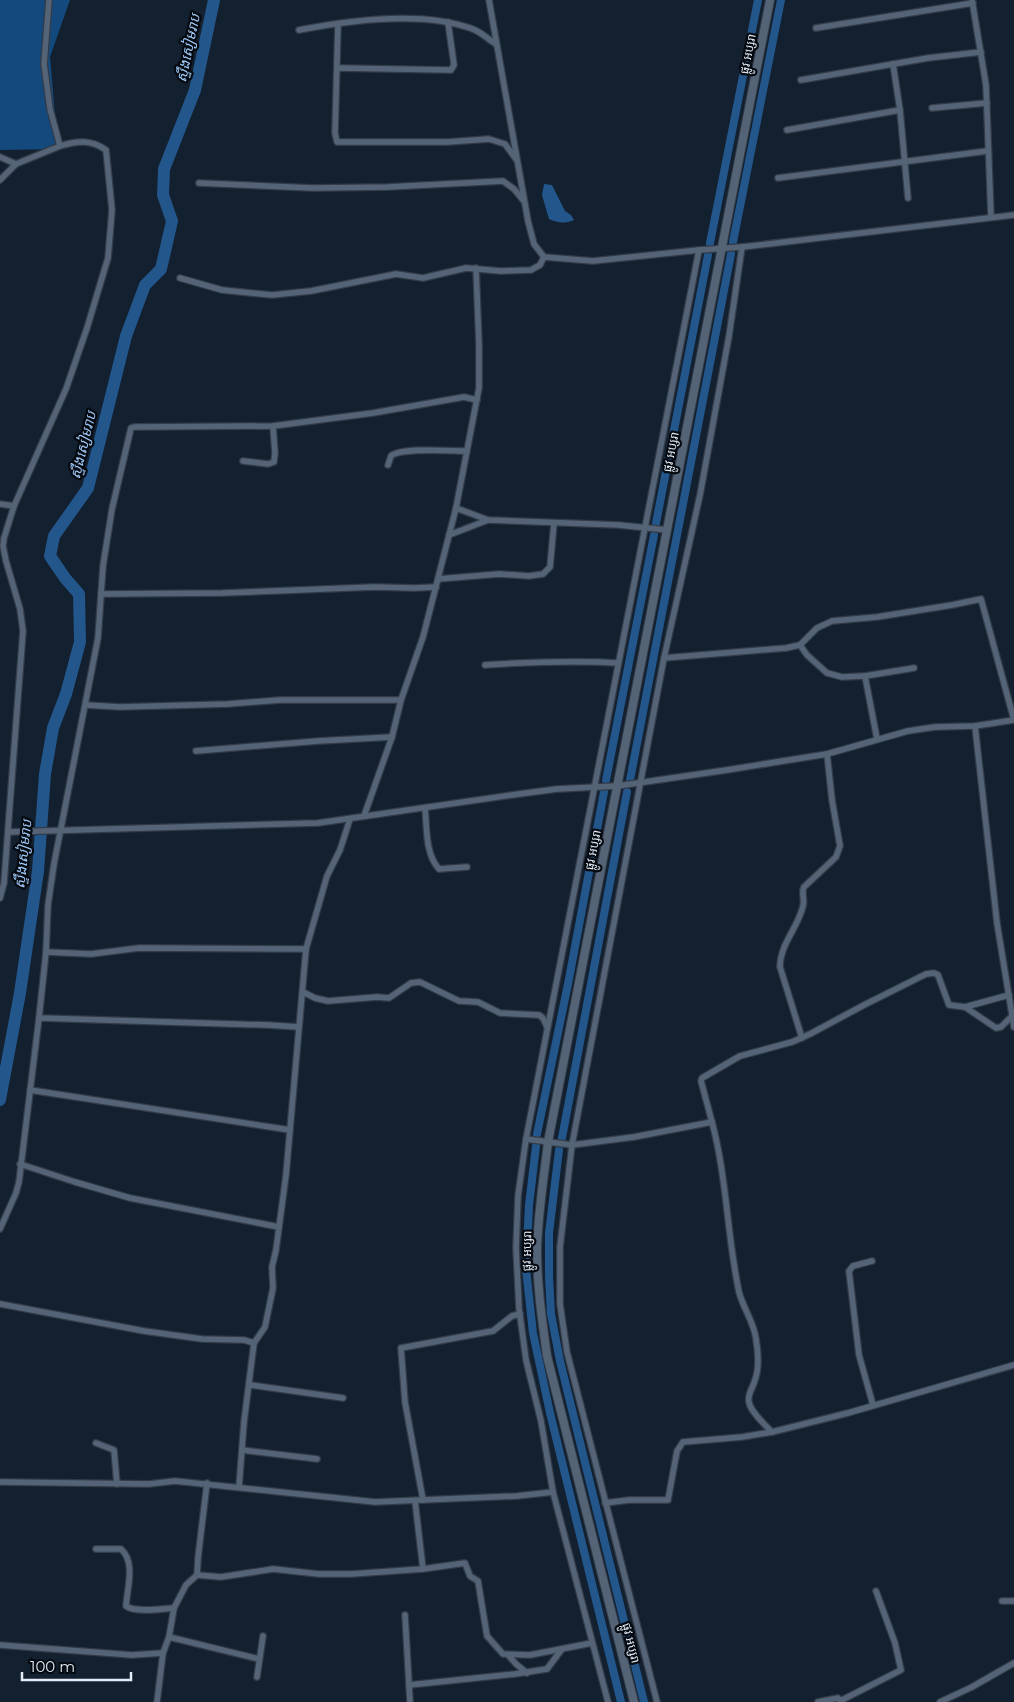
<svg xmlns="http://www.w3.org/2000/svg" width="1014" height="1702" viewBox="0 0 1014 1702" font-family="Montserrat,'Noto Sans Khmer',sans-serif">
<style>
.forest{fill:#14497d}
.water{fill:#23568b}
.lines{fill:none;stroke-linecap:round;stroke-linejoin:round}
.canal{stroke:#23568b;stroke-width:8}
.river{stroke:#23568b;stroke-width:12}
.street-casing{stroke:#333b48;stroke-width:8}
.secondary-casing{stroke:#333b48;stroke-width:10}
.street{stroke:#546476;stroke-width:5.5}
.secondary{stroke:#546476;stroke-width:8}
.labels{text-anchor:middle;stroke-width:4.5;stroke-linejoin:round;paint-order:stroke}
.street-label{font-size:12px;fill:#e3ecf7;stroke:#050910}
.water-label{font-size:14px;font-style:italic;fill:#9fc9f8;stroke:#050910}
</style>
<rect width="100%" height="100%" fill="#13202f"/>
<path class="forest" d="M0,0H70L50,57L58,149L0,150Z"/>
<path class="water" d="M544,184L552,185L565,211L571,215L574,220C564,224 558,223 549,219L542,195Z"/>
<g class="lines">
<g class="canal">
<path d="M733,242L781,0"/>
<path d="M710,243L758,0"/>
<path d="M656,523L708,255"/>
<path d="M606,780L654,535"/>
<path d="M630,780L731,254"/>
<path d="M537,1134L568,984L604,792"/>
<path d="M562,1138L627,792"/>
<path d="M536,1146L529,1205L526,1269L533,1333L550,1413L621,1702"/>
<path d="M559,1150L549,1233V1277L551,1314L560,1361L644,1702"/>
</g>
<path class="river" d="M0,1100L20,993L38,871L45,774L53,728L66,694L80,642L79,594L65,578L50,556L54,536L88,488L126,336L145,285L161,269L172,221L163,195L164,169L195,90L214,0"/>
<g class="street-casing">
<g id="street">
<path d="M489,0L528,221L534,244L544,257L593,261L699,250L742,247L1014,215"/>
<path d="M972,0L986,85L991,217"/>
<path d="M338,24L335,133L337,142H447L489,139L505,144L516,159"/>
<path d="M816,28L973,3"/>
<path d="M299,30C350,20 421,11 470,28C481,31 487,39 496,44"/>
<path d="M893,64L900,110L908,198"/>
<path d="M337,68L451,70L454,65L448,22"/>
<path d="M801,80L928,58L981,52"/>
<path d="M932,108L987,103"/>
<path d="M787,130L900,110"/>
<path d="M0,157L16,164L60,146"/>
<path d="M778,178L987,151"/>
<path d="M0,180L16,164"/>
<path d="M199,183L313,188L388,187L503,181L514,189L523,200"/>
<path d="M180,278L222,290L272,295L311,291L396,274L423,278L466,268L501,271L531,270L540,265L544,257"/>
<path d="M243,461L268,464L274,462L275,453L273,426"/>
<path d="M388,465L391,456C401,447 452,451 467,451"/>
<path d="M0,504L14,506"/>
<path d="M456,508L488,520L619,525L667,530"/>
<path d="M449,535L488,520"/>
<path d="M438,579L499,574L529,576L543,574L550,567L554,523"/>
<path d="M101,594L222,593L374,587L415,588L436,587"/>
<path d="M800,645L807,655L827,673L842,677L865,676"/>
<path d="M664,658L786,648L800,645L817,628L832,621L877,617L952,605L981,599L1014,720"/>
<path d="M485,665C530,662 574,660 618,663"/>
<path d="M86,705L120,707L228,704L280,700H401"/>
<path d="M975,726L997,923L1014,1027"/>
<path d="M877,739L865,676L914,668"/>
<path d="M196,751L318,741L392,737"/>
<path d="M425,808C427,827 425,854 439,869L467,867"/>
<path d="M364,816L392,737L401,700L423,637L456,508L479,388V345L476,268"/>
<path d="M8,832L318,823L519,794L557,789L617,786L727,770L827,754L908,731L935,727L975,726L1014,720"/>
<path d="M0,898L4,883L23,631L20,609L6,561L3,546L4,538L14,506L66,389L87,328L108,258L112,210L106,150C91,139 76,141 60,146L50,109L44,64L49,0"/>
<path d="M46,952L91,954L139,948L306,949"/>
<path d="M303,992L315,998L328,1001L377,997L389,998L411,983L420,982L459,1001L478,1002L500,1013L539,1015L543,1018L547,1027"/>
<path d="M965,1007L1009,995"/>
<path d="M39,1018L268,1025L299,1027"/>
<path d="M802,1038L780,967C780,944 798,928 803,906C805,899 801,893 804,887L836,857L840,846L832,800L827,754"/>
<path d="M30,1090L290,1130"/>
<path d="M712,1122C727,1178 727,1236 739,1292C743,1308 754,1322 756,1339C758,1351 759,1369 755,1380C753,1388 747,1394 749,1402C750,1411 765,1425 772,1432"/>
<path d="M526,1139L572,1145L634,1137L712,1122L701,1081L702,1078L740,1056L792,1042L810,1034L864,1005L926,974L934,973L938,975L949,1005L965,1007L996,1028L1001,1027L1012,1016"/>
<path d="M20,1164L75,1182L130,1198L279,1227"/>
<path d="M0,1229L16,1193L19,1182L39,1018L46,952L48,905L54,864L98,638L103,566L112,509L131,428L134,427L273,426L373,413L464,397L477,400"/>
<path d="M872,1261L853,1266L849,1271L859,1355L873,1405"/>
<path d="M0,1304L144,1331L202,1339L244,1340L254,1343"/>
<path d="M250,1385L343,1398"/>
<path d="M96,1443L114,1450L117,1484"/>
<path d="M242,1450L317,1459"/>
<path d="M0,1482L149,1484L175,1481L375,1502L517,1496L553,1492"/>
<path d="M239,1487L244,1422L254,1343L265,1327L273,1288L272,1267L276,1250L286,1175L306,949L327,876L340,850L350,819"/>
<path d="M423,1500L405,1402L401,1348L493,1331L512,1316L520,1314"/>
<path d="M415,1501L423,1569"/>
<path d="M605,1503L629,1500H668L677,1451L683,1442L742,1437L772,1432L848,1413L1014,1365"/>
<path d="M96,1549H121C136,1562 127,1589 126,1606C135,1613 162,1609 174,1608"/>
<path d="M197,1575L221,1577L273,1569L319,1574H351L423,1569L465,1563L470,1576L478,1581L487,1636L503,1654L530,1655L592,1643"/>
<path d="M1002,1601H1014"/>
<path d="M405,1615L410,1702"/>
<path d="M169,1637L259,1659"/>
<path d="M0,1645L132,1655L163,1653"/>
<path d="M509,1656L516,1664L527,1673"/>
<path d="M257,1677L263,1636"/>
<path d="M409,1685L515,1674L547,1669L562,1649"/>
<path d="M842,1700L901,1670L895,1643L876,1591"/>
<path d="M157,1702L163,1653L169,1637L174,1608L186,1585L197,1575L198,1558L207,1483"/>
<path d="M608,1702L553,1492L541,1421L526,1360L519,1308L516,1248L518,1196L526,1139L699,250"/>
<path d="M657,1702L567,1352L560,1304V1247L572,1145L664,658L700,495L729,336L742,247"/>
<path d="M818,1702L838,1698L842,1702"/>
<path d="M940,1702L972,1687L1014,1663"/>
</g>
</g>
<g class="secondary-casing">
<path id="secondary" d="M634,1702L547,1356C542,1320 537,1285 537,1249C538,1213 544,1177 548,1142L770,0"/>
</g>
<use href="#street" class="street"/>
<use href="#secondary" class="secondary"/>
</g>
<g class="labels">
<g class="street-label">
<text transform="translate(748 54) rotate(-79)" y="4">ផ្លូវ អប្សរា</text>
<text transform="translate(671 452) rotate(-79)" y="4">ផ្លូវ អប្សរា</text>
<text transform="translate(593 850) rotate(-79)" y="4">ផ្លូវ អប្សរា</text>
<text transform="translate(527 1251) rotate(-89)" y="4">ផ្លូវ អប្សរា</text>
<text transform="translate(631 1643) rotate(76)" y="4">ផ្លូវ អប្សរា</text>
</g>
<g class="water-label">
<text transform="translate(188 48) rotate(-78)" y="5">ស្ទឹងសៀមរាប</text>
<text transform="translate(83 445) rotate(-76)" y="5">ស្ទឹងសៀមរាប</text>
<text transform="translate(23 854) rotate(-84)" y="5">ស្ទឹងសៀមរាប</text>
</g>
</g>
<path d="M22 1672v8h109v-8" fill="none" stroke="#e3ecf7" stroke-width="2.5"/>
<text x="30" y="1672" font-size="15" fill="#e3ecf7" stroke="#050910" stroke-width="4" paint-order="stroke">100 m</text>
</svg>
